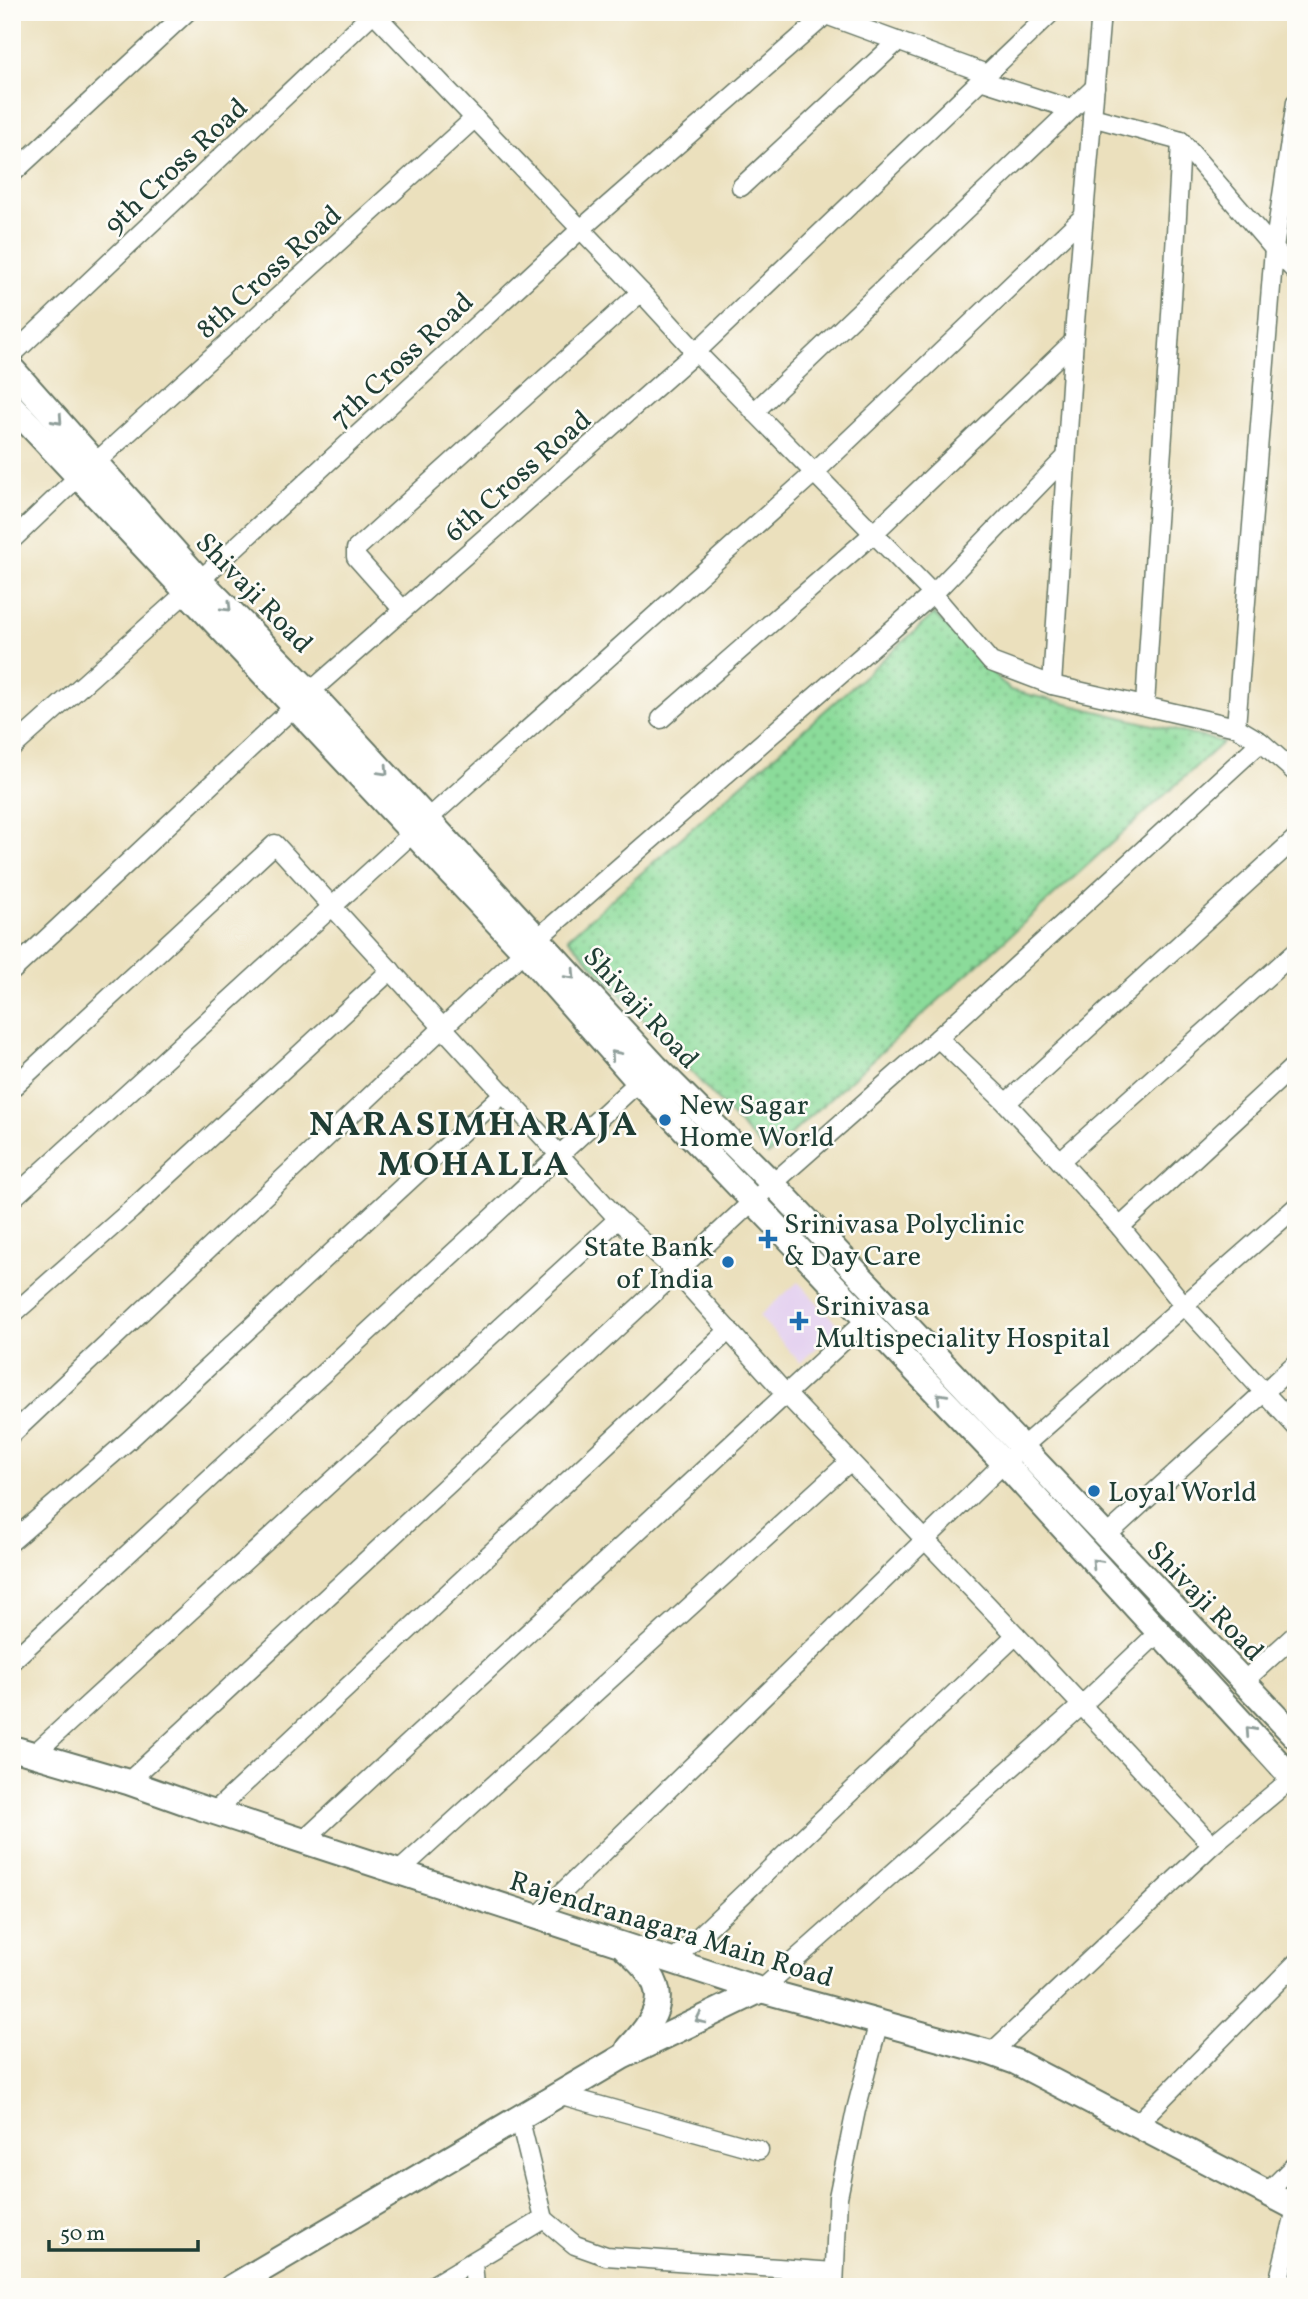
<svg xmlns="http://www.w3.org/2000/svg" width="1308" height="2299" viewBox="0 0 1308 2299" font-family="Vollkorn,serif">
<style>
.built{fill:#e5d3f0}
.grass{fill:url(#grass-dots);stroke:#558c67;stroke-width:2}
.lines{fill:none;stroke-linecap:round;stroke-linejoin:round}
.street-casing{stroke:#667664;stroke-width:21}
.secondary-casing{stroke:#667664;stroke-width:28}
.street{stroke:#fff;stroke-width:18}
.secondary{stroke:#fff;stroke-width:24}
.oneway{stroke:#8f9e9a}
.poi-dot{fill:#1f6fb2;stroke:#fdfcf7;stroke-width:2.5}
.labels{text-anchor:middle;stroke-width:5;stroke-linejoin:round;paint-order:stroke}
.street-label{font-size:28px;fill:#1f3d34;stroke:#fdfcf7}
.poi-label{font-size:28px;fill:#1f3d34;stroke:#fdfcf7;text-anchor:start}
.district-label{font-size:35px;font-weight:bold;letter-spacing:2px;fill:#1f3d34;stroke:#fdfcf7}
</style>
<defs>
<pattern id="grass-dots" width="8" height="8" patternUnits="userSpaceOnUse" patternTransform="scale(1.75)"><rect width="8" height="8" fill="#8bdb9a"/><path d="M2 2h.1M6 6h.1" fill="none" stroke="#71b37e" stroke-width="1.8" stroke-linecap="round"/></pattern>
</defs>
<rect width="100%" height="100%" fill="#fdfcf7"/>
<filter id="ink" filterUnits="userSpaceOnUse"><feTurbulence type="fractalNoise" baseFrequency=".0143" numOctaves="2"/><feDisplacementMap in="SourceGraphic" scale="14" xChannelSelector="R" yChannelSelector="G"/><feConvolveMatrix kernelMatrix="1 2 1 2 8 2 1 2 1" color-interpolation-filters="sRGB"/></filter>
<filter id="wash" filterUnits="userSpaceOnUse"><feTurbulence type="fractalNoise" baseFrequency=".00686" numOctaves="4" result="noise"/><feDisplacementMap in="SourceGraphic" scale="28" xChannelSelector="R" yChannelSelector="G"/><feGaussianBlur stdDeviation="1.57" result="paint"/><feColorMatrix in="noise" values="0 0 0 0 0 0 0 0 0 0 0 0 0 0 0 0 0 1.4 0 .05"/><feComposite in="paint" operator="in"/></filter>
<g filter="url(#wash)">
<rect width="100%" height="100%" fill="#ebe0bd"/>
<path class="built" d="M798,1282L839,1326L800,1363L759,1316Z"/>
<path class="grass" d="M934,614L1010,690L1223,742L768,1155L568,938Z"/>
</g>
<g filter="url(#ink)">
<g class="lines">
<g class="street-casing">
<g id="street">
<path d="M373,12L641,292L696,352L933,594L991,662L1052,685L1236,727L1261,742L1296,773"/>
<path d="M826,15L987,74"/>
<path d="M980,80L1071,109"/>
<path d="M1092,117L1181,141L1274,249L1296,272"/>
<path d="M12,174L187,12"/>
<path d="M741,187L898,41"/>
<path d="M12,355L373,13"/>
<path d="M754,412L1095,87"/>
<path d="M95,463L475,118"/>
<path d="M12,540L78,477"/>
<path d="M403,610L356,557V549L641,292"/>
<path d="M1052,685L1075,322L1101,12"/>
<path d="M1145,706C1156,518 1172,330 1181,141"/>
<path d="M661,719L874,533L1073,342"/>
<path d="M1236,727L1274,249L1296,102"/>
<path d="M12,748L200,580L581,229L829,12"/>
<path d="M12,971L310,692L696,352L1052,12"/>
<path d="M938,1038L1006,1103L1060,1161L1120,1227L1183,1304L1296,1427"/>
<path d="M12,1088L275,844L618,1219L676,1272L786,1394L1016,1635L1212,1845"/>
<path d="M1006,1103L1296,838"/>
<path d="M1060,1161L1296,951"/>
<path d="M12,1199L428,819L814,473L1084,216"/>
<path d="M1120,1227L1296,1064"/>
<path d="M12,1315L131,1210L391,970"/>
<path d="M12,1434L538,938L933,594L1066,457"/>
<path d="M1105,1537L1296,1363"/>
<path d="M12,1541L129,1440L504,1093"/>
<path d="M12,1661L647,1074"/>
<path d="M1243,1682L1296,1634"/>
<path d="M33,1755L618,1219"/>
<path d="M128,1782L754,1200L938,1038L1261,742"/>
<path d="M214,1812L729,1330"/>
<path d="M303,1841L867,1319"/>
<path d="M398,1872L850,1461"/>
<path d="M537,1917L1004,1463L1296,1207"/>
<path d="M673,1961L1016,1635"/>
<path d="M761,1990L1081,1706L1160,1631"/>
<path d="M991,2053L1212,1845L1296,1775"/>
<path d="M558,2094L759,2150"/>
<path d="M519,2116L544,2219L575,2245L606,2256L834,2272"/>
<path d="M1136,2125L1296,1963"/>
<path d="M1267,2193L1296,2164"/>
<path d="M473,2262L475,2287"/>
<path d="M430,2287L544,2219"/>
<path d="M834,2287L838,2197L856,2110L879,2021"/>
<path d="M1277,2287L1296,2209"/>
</g>
</g>
<g class="secondary-casing">
<g id="secondary">
<path d="M12,369L200,580L310,692L656,1067L772,1183L1296,1737"/>
<path d="M12,406L524,951L639,1082L1004,1463L1296,1782"/>
<path d="M12,1748L128,1782L190,1804L761,1990L991,2053L1016,2062L1296,2208"/>
<path d="M626,1949C669,1985 667,2008 629,2048"/>
<path d="M232,2287L622,2057L761,1990"/>
</g>
</g>
<use href="#street" class="street"/>
<use href="#secondary" class="secondary"/>
</g>
<defs><path id="oneway-chevron" d="M-2-3.5L2.5 0L-2 3.5" fill="none" stroke-width="1.6" stroke-linecap="round" stroke-linejoin="round" transform="scale(1.75)"/></defs>
<g class="oneway">
<use href="#oneway-chevron" transform="translate(58 420) rotate(48)"/>
<use href="#oneway-chevron" transform="translate(227 607) rotate(45)"/>
<use href="#oneway-chevron" transform="translate(384 771) rotate(47)"/>
<use href="#oneway-chevron" transform="translate(571 975) rotate(47)"/>
<use href="#oneway-chevron" transform="translate(615 1055) rotate(-131)"/>
<use href="#oneway-chevron" transform="translate(941 1397) rotate(-134)"/>
<use href="#oneway-chevron" transform="translate(1096 1563) rotate(-133)"/>
<use href="#oneway-chevron" transform="translate(1250 1731) rotate(-132)"/>
<use href="#oneway-chevron" transform="translate(700 2019) rotate(154)"/>
</g>
</g>
<g class="poi-dot">
<circle cx="665" cy="1120" r="7"/>
<path d="M764.5 1228.5h7v7h7v7h-7v7h-7v-7h-7v-7h7z"/>
<circle cx="728" cy="1262" r="7"/>
<path d="M795.5 1310.5h7v7h7v7h-7v7h-7v-7h-7v-7h7z"/>
<circle cx="1094" cy="1491" r="7"/>
</g>
<g class="labels">
<g class="street-label">
<text transform="translate(175 165) rotate(-43)" y="10">9th Cross Road</text>
<text transform="translate(268 271) rotate(-42)" y="10">8th Cross Road</text>
<text transform="translate(401 359) rotate(-43)" y="10">7th Cross Road</text>
<text transform="translate(517 475) rotate(-41)" y="10">6th Cross Road</text>
<text transform="translate(255 592) rotate(46)" y="10">Shivaji Road</text>
<text transform="translate(642 1007) rotate(47)" y="10">Shivaji Road</text>
<text transform="translate(1206 1600) rotate(46)" y="10">Shivaji Road</text>
<text transform="translate(672 1928) rotate(17)" y="10">Rajendranagara Main Road</text>
</g>
<g class="poi-label">
<text x="679" y="1114">New Sagar<tspan x="679" dy="32">Home World</tspan></text>
<text x="784" y="1233">Srinivasa Polyclinic<tspan x="784" dy="32">&amp; Day Care</tspan></text>
<text x="714" y="1256" text-anchor="end">State Bank<tspan x="714" dy="32">of India</tspan></text>
<text x="815" y="1315">Srinivasa<tspan x="815" dy="32">Multispeciality Hospital</tspan></text>
<text x="1108" y="1501">Loyal World</text>
</g>
<g class="district-label">
<text x="474" y="1135">NARASIMHARAJA<tspan x="474" dy="40">MOHALLA</tspan></text>
</g>
</g>
<rect width="1308" height="2299" fill="none" stroke="#fdfcf7" stroke-width="42"/>
<path d="M49 2240v10h149v-10" fill="none" stroke="#1f3d34" stroke-width="3.5"/>
<text x="60" y="2240" font-size="21" fill="#1f3d34" stroke="#fdfcf7" stroke-width="5" paint-order="stroke">50 m</text>
</svg>
